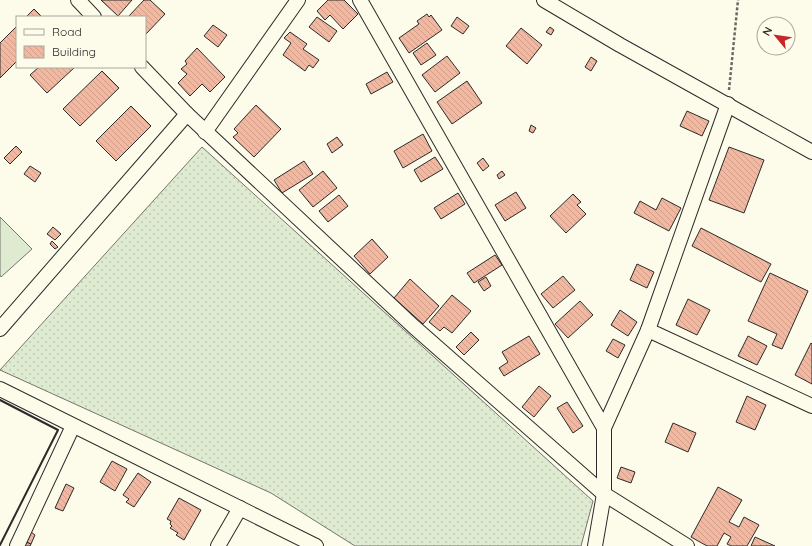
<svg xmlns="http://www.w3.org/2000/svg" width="812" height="546" viewBox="0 0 812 546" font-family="Quicksand,sans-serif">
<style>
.grass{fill:url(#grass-dots);stroke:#74746e}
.park{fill:#deebd1;stroke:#74746e}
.building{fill:url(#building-back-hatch);stroke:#2b2b2b}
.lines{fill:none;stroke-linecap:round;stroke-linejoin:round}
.minor-casing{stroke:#2b2b2b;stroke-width:16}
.path{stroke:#6a6964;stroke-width:2.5;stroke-dasharray:3 2;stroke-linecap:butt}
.minor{stroke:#fdfbea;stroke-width:14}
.wall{stroke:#2b2b2b;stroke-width:2}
</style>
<defs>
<pattern id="grass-dots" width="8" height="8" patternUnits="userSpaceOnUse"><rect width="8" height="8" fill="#deebd1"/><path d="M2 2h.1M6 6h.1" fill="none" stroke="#bfcab4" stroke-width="1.8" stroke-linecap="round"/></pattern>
<pattern id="building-back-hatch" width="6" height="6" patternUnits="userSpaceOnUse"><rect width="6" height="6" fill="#f2b8a0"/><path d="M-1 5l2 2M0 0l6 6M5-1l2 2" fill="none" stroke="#d09e8a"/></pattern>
</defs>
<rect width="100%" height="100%" fill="#fdfbea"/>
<path class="grass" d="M202,147L593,501L581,546H355L271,493L0,370Z"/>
<path class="park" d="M0,217L32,249L1,277L0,275Z"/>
<g class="building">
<path d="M101,0H132L118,16Z"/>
<path d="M144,0H150L165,14L146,34L145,33V17H128Z"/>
<path d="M328,0H344L358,14L343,29L330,15L325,20L317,11Z"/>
<path d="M34,9L42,17H26Z"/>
<path d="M427,14L429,17L431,15L442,30L409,53L399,38L419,24L417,21Z"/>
<path d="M317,17L337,31L329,42L309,27Z"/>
<path d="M457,17L469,26L463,34L451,26Z"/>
<path d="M213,25L227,35L218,47L204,36Z"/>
<path d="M17,26V61L0,78V43Z"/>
<path d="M550,27L554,30L551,35L546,32Z"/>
<path d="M521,28L542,45L527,64L506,46Z"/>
<path d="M290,32L307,44L303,49L319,60L313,68L309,65L305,71L283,55L291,43L284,38Z"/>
<path d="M427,43L436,55L421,65L413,53Z"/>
<path d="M197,48L225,77L210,92L202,84L190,96L178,83L187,74L181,69L187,64L185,61Z"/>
<path d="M447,56L460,73L435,92L422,75Z"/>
<path d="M591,57L597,61L591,71L585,67Z"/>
<path d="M39,67H75L47,93L30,75Z"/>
<path d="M102,71L119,88L80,126L63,109Z"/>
<path d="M387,72L393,82L371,94L366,84Z"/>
<path d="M467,81L482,103L452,124L437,102Z"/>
<path d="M256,105L281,129L254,157L233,137L238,133L234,129Z"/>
<path d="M131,106L151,126L116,161L96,141Z"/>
<path d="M687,111L709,121L702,136L680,126Z"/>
<path d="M531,125L536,128L533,133L529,131Z"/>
<path d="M423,134L432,151L403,168L394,151Z"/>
<path d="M337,137L343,145L332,153L327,144Z"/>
<path d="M16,146L22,152L10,164L4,158Z"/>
<path d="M729,147L764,160L744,213L709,200Z"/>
<path d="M435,157L443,169L421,182L414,170Z"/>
<path d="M483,158L489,166L483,171L477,163Z"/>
<path d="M304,161L313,174L282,193L274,180Z"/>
<path d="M30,166L41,173L35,182L24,174Z"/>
<path d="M323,171L337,188L313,207L299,190Z"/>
<path d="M502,171L505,175L499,179L497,175Z"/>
<path d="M516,192L526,208L505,221L495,205Z"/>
<path d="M458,193L465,204L441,219L434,208Z"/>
<path d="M573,194L581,202L577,205L586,214L566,233L550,216Z"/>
<path d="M339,195L348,206L328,222L319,211Z"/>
<path d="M662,198L681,208L669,231L634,213L640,201L656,210Z"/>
<path d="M53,227L61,234L55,240L47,234Z"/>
<path d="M701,228L771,264L761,282L692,246Z"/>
<path d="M372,239L388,257L370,274L354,256Z"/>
<path d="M52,241L58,247L55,249L50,244Z"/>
<path d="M495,255L502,265L474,283L467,273Z"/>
<path d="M637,264L654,272L647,288L630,280Z"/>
<path d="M770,273L808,291L782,349L772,345L777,334L748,321Z"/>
<path d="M563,276L575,290L553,308L541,294Z"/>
<path d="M486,277L491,286L484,291L478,282Z"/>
<path d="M410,279L439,306L423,324L394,298Z"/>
<path d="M452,295L471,311L452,333L444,327L440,331L429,322Z"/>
<path d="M688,299L710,310L697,335L676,325Z"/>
<path d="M580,301L593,315L568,338L555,324Z"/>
<path d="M620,310L637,322L628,336L611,325Z"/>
<path d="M471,332L479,340L464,355L456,347Z"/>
<path d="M529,336L540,354L504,376L499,368L508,362L502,352Z"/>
<path d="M748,336L767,346L757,365L738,356Z"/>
<path d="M613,339L625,345L618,358L606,351Z"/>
<path d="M811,343L812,344V384L795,375Z"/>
<path d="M539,386L551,396L534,417L522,407Z"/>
<path d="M747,396L766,405L755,430L736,422Z"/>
<path d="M567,402L583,426L573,433L557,408Z"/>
<path d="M673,423L696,433L688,452L665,442Z"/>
<path d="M112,461L127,469L115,491L100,482Z"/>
<path d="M621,467L635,472L631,483L617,478Z"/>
<path d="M138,473L151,482L134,507L126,502L129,499L123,495Z"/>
<path d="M66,484L74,488L63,511L55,508Z"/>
<path d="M718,487L742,500L729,522L739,527L744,517L759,525L747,546H731L727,544L731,537L724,533L717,546H707L691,537Z"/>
<path d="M179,498L201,510L184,540L176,535L178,533L170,528L172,526L170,524L171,521L167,519Z"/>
<path d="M31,532L35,535L31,544L26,542Z"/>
<path d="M755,537L775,546H751Z"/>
<path d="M26,542L31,544L30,546H24Z"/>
</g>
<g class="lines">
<g class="minor-casing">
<g id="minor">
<path d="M78,0L94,17"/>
<path d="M360,0L604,428"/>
<path d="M544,0L620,45L812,152"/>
<path d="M142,67L187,114L413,326L604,494L687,546"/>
<path d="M205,132L298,0"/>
<path d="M0,329L187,114"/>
<path d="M648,330L812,406"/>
<path d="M0,389L316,546"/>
<path d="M17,546L73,426"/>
<path d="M218,546L240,508"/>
<path d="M595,546L604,494V428L648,330L728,104"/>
</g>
</g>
<path class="path" d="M729,90L738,0"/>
<use href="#minor" class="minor"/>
<path class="wall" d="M0,400L58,430L0,545"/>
</g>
<rect x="16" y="16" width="130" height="52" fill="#fdfbea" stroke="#a9a89e"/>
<rect x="24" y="29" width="20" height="6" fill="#fdfbea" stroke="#a9a89e"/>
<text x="52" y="36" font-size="12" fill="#2b2b2b">Road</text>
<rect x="24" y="46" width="20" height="12" fill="url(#building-back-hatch)" stroke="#a9a89e"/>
<text x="52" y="56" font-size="12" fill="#2b2b2b">Building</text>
<g transform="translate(776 36) rotate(299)"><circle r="19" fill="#fdfbea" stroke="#a9a89e"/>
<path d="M0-3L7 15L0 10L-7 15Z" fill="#c62828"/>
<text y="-6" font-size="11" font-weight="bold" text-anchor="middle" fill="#2b2b2b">N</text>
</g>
</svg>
